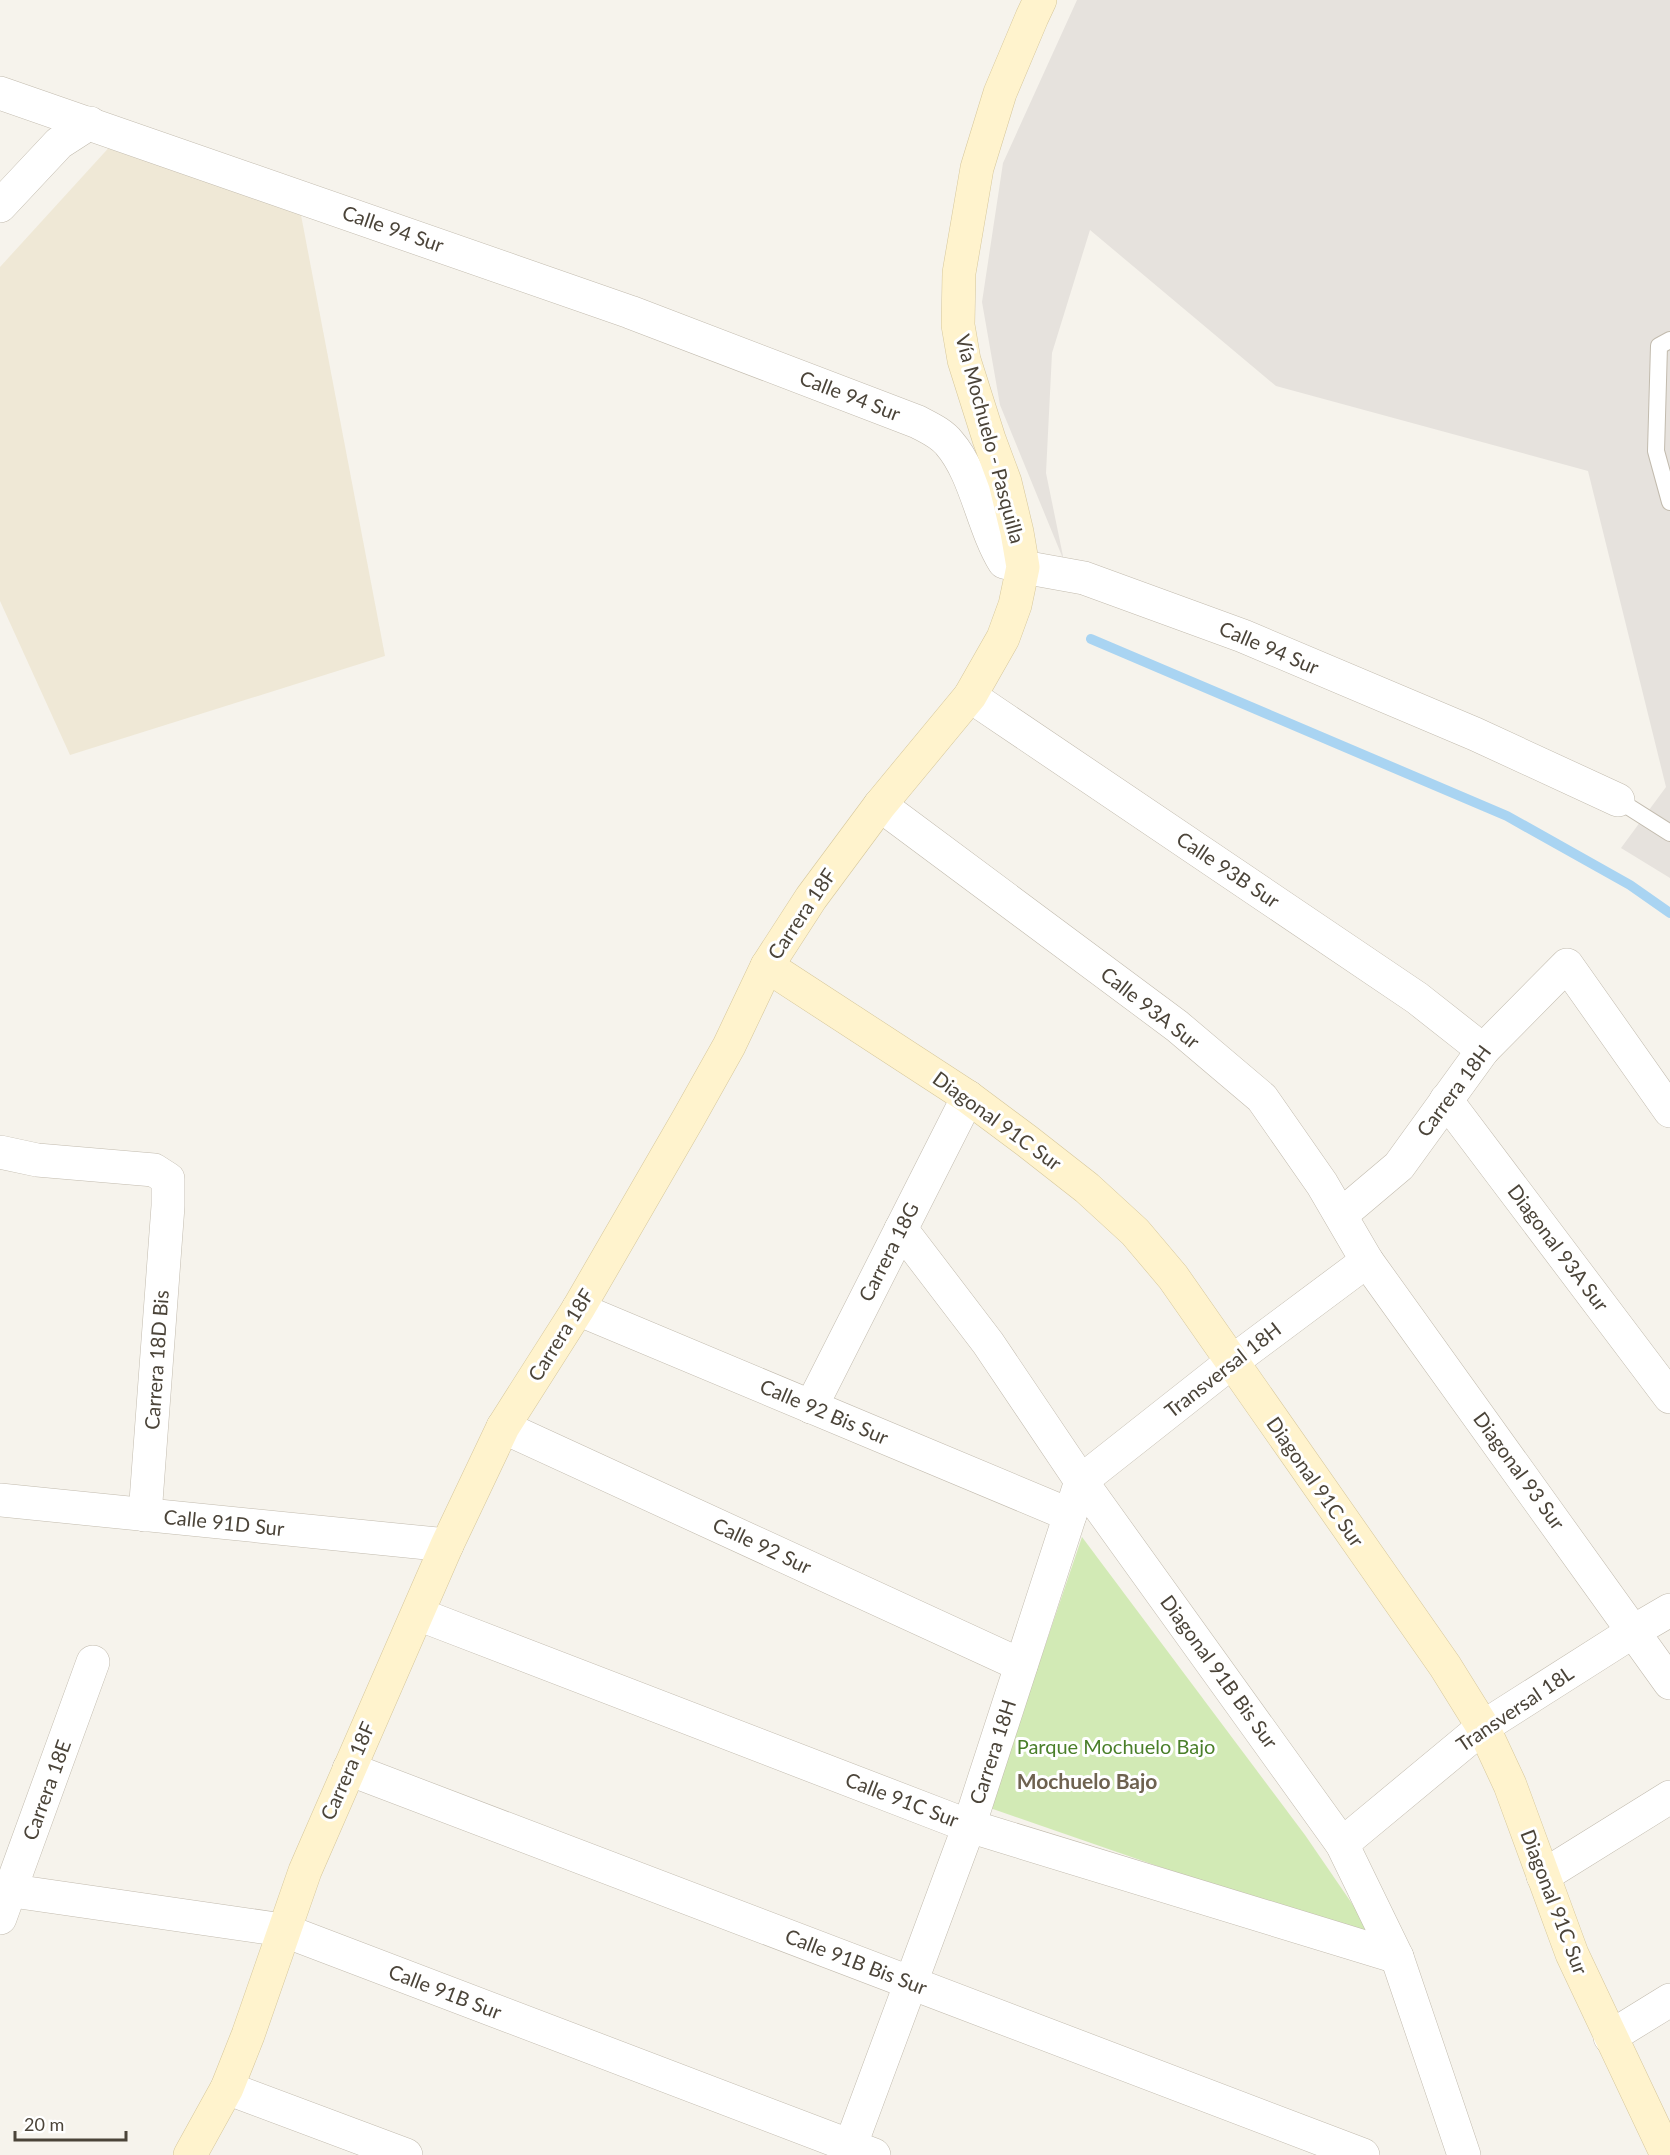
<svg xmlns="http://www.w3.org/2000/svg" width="1670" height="2155" viewBox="0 0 1670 2155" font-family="Lato,sans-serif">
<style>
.industrial{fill:#e6e2dd}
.education{fill:#efe8d6}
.green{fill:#d2eab5}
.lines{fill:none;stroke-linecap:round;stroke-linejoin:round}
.stream{stroke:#a9d4f2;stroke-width:10}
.lane-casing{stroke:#c2bbae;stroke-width:18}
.street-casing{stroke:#c2bbae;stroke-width:34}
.secondary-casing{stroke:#d6c79b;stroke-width:34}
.lane{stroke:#fff;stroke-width:16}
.street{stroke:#fff;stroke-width:33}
.secondary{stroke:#fff3cd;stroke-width:33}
.labels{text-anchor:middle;stroke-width:6;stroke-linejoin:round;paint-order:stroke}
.street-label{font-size:20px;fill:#4b4439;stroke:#fff}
.park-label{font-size:20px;fill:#4a7f2a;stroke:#fff}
.neighbourhood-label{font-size:21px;font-weight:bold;fill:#6e6250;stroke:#fff}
</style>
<rect width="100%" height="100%" fill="#f6f3ec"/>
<path class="industrial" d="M1077,0H1670V878L1621,848L1666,787L1588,471L1276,386L1090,230L1052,353L1046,473L1064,561L1000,405L982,302L1003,163Z"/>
<path class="education" d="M114,142L301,215L385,656L70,755L0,601V267Z"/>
<path class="green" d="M1082,1537L1305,1835L1379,1943L990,1808Z"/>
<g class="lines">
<path class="stream" d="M1091,639L1507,816L1630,885L1670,913"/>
<g class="lane-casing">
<g id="lane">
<path d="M1670,340L1659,346L1656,451L1670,502"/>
<path d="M1618,800L1670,833"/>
</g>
</g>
<g class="street-casing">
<g id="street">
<path d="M0,93L630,312L918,422C929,428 941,433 949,443C976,474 982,526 1004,562L1023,567L1084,578L1243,636L1475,734L1618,800"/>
<path d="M0,206L59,143L90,123"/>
<path d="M970,696L1417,998L1483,1050"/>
<path d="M880,805L1177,1026L1262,1098L1322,1184L1367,1261L1670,1683"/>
<path d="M1446,1100L1670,1397"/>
<path d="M0,1152L37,1160L154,1170L168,1179V1206L145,1515"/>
<path d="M1341,1215L1399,1166L1483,1050L1567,965L1670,1111"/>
<path d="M901,1229L988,1343L1081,1481L1342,1844L1397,1957L1464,2155"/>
<path d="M578,1309L1070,1515"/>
<path d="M811,1407L968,1097"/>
<path d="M503,1427L1021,1665"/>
<path d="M0,1500L447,1545"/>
<path d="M418,1614L969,1826L1397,1957"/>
<path d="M349,1769L1363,2155"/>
<path d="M1342,1844L1483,1727L1634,1631L1670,1610"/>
<path d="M1543,1876L1670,1797"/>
<path d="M0,1889L283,1930L874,2155"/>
<path d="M0,1918L93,1662"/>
<path d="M1610,2037L1670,2000"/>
<path d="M227,2088L406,2155"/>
<path d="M847,2155L969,1826L1081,1481L1233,1361L1367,1261"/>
</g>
</g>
<g class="secondary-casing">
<g id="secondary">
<path d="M767,966L968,1097L1027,1141L1087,1188L1135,1232L1173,1277L1445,1666L1483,1727L1510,1785L1572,1954L1667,2155"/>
<path d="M190,2155L227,2088L248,2035L305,1871L447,1545L503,1427L578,1309L688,1119L729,1046L767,966L811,898L880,805L970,696L1003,638L1015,605L1023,567L1017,532L1005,482L989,439L964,360L958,325L959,273L977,168L1000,93L1032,17L1040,0"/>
</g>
</g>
<use href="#lane" class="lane"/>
<use href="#street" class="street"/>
<use href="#secondary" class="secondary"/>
</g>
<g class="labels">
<g class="street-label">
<text transform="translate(393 229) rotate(19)" y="7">Calle 94 Sur</text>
<text transform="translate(850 396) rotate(21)" y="7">Calle 94 Sur</text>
<text transform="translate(990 439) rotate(75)" y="7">Vía Mochuelo - Pasquilla</text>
<text transform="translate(1269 648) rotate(23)" y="7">Calle 94 Sur</text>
<text transform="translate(1228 870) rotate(34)" y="7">Calle 93B Sur</text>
<text transform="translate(802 914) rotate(-56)" y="7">Carrera 18F</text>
<text transform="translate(1150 1008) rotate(38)" y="7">Calle 93A Sur</text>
<text transform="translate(1454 1091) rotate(-53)" y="7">Carrera 18H</text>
<text transform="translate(997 1121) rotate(36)" y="7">Diagonal 91C Sur</text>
<text transform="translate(1558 1248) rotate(53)" y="7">Diagonal 93A Sur</text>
<text transform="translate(889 1252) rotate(-63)" y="7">Carrera 18G</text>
<text transform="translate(561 1335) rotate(-58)" y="7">Carrera 18F</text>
<text transform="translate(157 1360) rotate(-86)" y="7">Carrera 18D Bis</text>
<text transform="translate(1223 1370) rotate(-38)" y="7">Transversal 18H</text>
<text transform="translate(824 1412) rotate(23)" y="7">Calle 92 Bis Sur</text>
<text transform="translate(1519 1471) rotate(54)" y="7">Diagonal 93 Sur</text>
<text transform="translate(1315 1482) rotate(55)" y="7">Diagonal 91C Sur</text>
<text transform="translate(224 1523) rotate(6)" y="7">Calle 91D Sur</text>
<text transform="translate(762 1546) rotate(25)" y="7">Calle 92 Sur</text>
<text transform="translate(1219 1672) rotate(54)" y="7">Diagonal 91B Bis Sur</text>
<text transform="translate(1515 1709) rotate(-34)" y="7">Transversal 18L</text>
<text transform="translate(993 1752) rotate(-72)" y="7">Carrera 18H</text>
<text transform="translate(348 1771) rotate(-66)" y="7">Carrera 18F</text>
<text transform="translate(47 1790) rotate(-70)" y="7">Carrera 18E</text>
<text transform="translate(902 1800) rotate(21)" y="7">Calle 91C Sur</text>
<text transform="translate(1554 1902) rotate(69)" y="7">Diagonal 91C Sur</text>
<text transform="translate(856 1962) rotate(21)" y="7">Calle 91B Bis Sur</text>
<text transform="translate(445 1992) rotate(21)" y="7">Calle 91B Sur</text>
</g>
<g class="park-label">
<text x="1116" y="1754">Parque Mochuelo Bajo</text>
</g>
<g class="neighbourhood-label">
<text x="1087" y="1789">Mochuelo Bajo</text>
</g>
</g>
<path d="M15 2131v9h111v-9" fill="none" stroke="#4b4439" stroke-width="3"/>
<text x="24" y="2131" font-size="18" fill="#4b4439" stroke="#ffffff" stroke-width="4.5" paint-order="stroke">20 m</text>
</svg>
